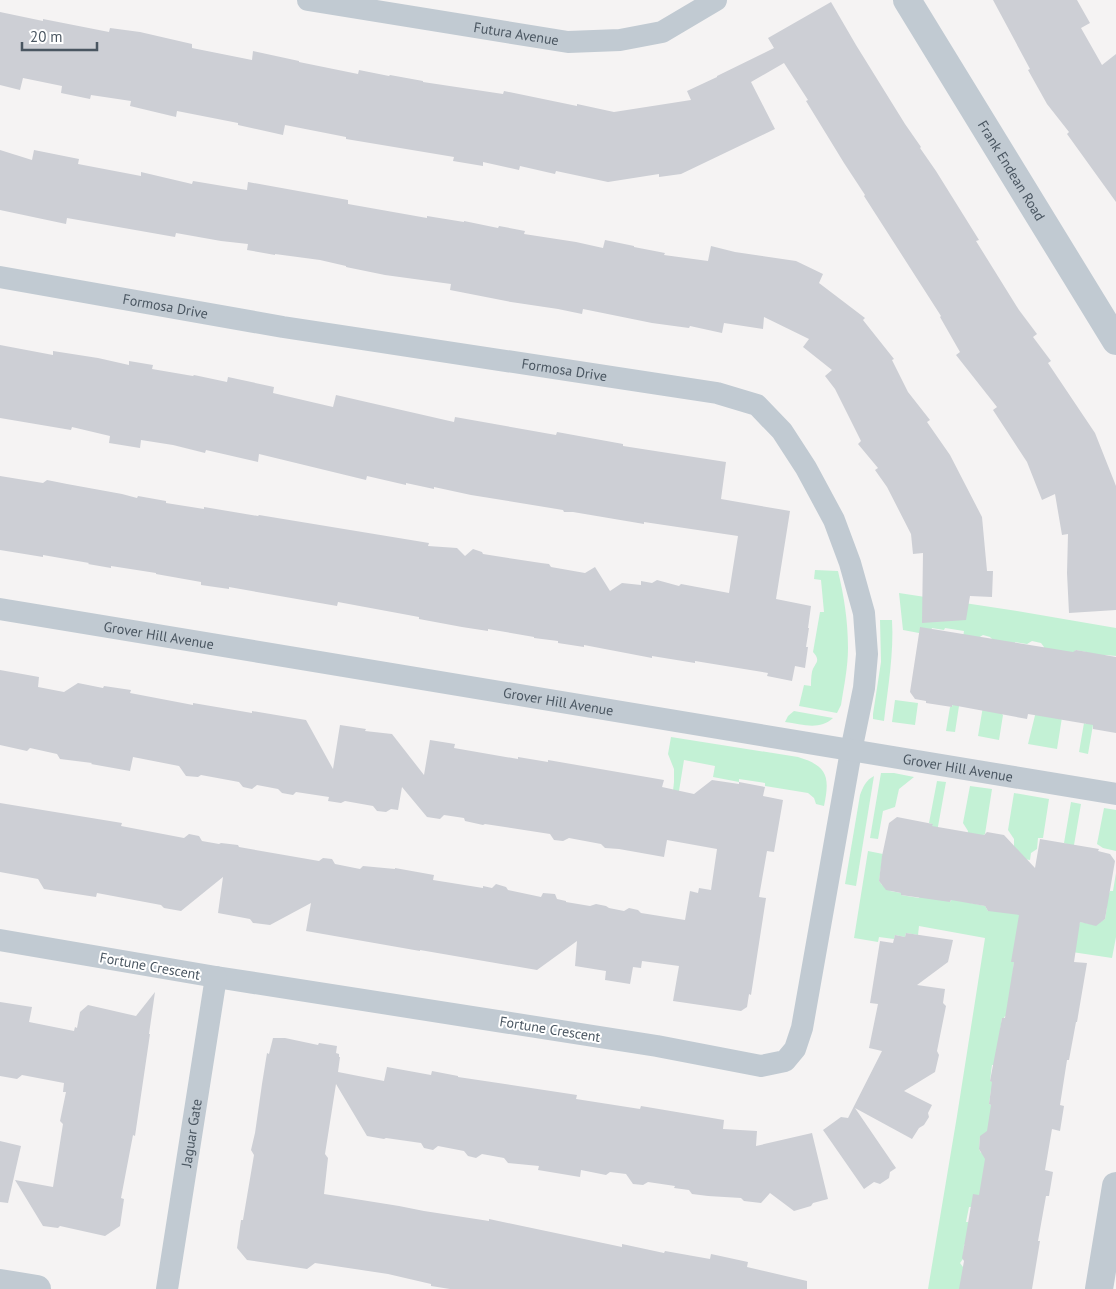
<svg xmlns="http://www.w3.org/2000/svg" width="1116" height="1289" viewBox="0 0 1116 1289" font-family="'PT Sans',sans-serif">
<style>
.green{fill:#c3f1d5}
.building{fill:#cdcfd5}
.lines{fill:none;stroke-linecap:round;stroke-linejoin:round}
.minor{stroke:#c1cad2;stroke-width:22}
.tertiary{stroke:#c1cad2;stroke-width:28}
.labels{text-anchor:middle;stroke-width:4;stroke-linejoin:round;paint-order:stroke}
.street-label{font-size:14px;fill:#4a5661;stroke:#fff}
</style>
<rect width="100%" height="100%" fill="#f5f3f3"/>
<g class="green">
<path d="M815,570L838,571C844,596 848,621 848,648C848,667 844,686 841,705L837,713L799,706L804,685L811,686C811,682 811,677 812,672C814,663 822,662 813,652L820,612H824L821,580L814,579Z"/>
<path d="M899,593L1017,611L1116,628V656L1105,655L1088,754L1079,752L1084,723L1086,724V652L1076,650L1072,654L1057,749L1028,744L1039,699L1044,647L1041,643L1032,641L1027,644L1015,642L1002,714L1003,715L999,740L978,736L994,641L990,637L983,635L978,638L959,706L955,732L946,731L950,707H952L964,631L945,628L944,630L932,628L931,631L919,633L903,630Z"/>
<path d="M880,620H892C894,653 888,687 884,721L873,719V714L881,662Z"/>
<path d="M895,700L918,703L915,725L892,722Z"/>
<path d="M794,711L833,718C819,731 802,724 785,722L788,716Z"/>
<path d="M671,737L798,757C828,766 830,777 824,806L816,804L814,798L808,793L765,786V783L739,779V782L713,777L715,766L684,760L679,791H673L674,782V769L668,754Z"/>
<path d="M881,773H894L914,777L899,789L895,807L883,811L878,839L870,838Z"/>
<path d="M874,776L856,886L845,884L860,795C863,787 866,780 874,776Z"/>
<path d="M937,781L946,782L937,832L931,831L932,824L929,823Z"/>
<path d="M970,786L992,789L985,834L966,846L968,831L963,823Z"/>
<path d="M1014,793L1049,799L1043,838H1038L1037,849L1031,853L1030,860L1023,859L1014,911L1067,844L1064,843L1071,802L1081,804L1074,845H1072L1079,925L1080,922C1090,924 1097,925 1105,919L1107,907L1105,904L1110,891H1113L1116,873V937L1112,958L1052,949L1011,962H1014L1008,1017L1005,1016L1004,1018H1002L995,1065H992L990,1081L996,1082L991,1090L989,1104L991,1105L993,1134L980,1137L979,1149L981,1153L991,1154L984,1192L971,1207H969L966,1222H968V1242L964,1245L963,1259L960,1263L963,1267L969,1289H928L957,1116L985,938L919,926L918,935L906,933L905,937L895,935L894,939L879,937L878,942L854,938L868,851L883,854L879,881L882,885L890,887V891L901,893V895L919,898L922,886L950,902L952,899L985,906L988,911L1014,848V839L1008,830Z"/>
<path d="M1104,808L1116,810V851L1103,848L1097,844Z"/>
</g>
<g class="building">
<path d="M993,0H1077L1090,23L1081,28L1102,65L1116,54V202L1067,134L1069,132L1047,104L1028,70L1030,69Z"/>
<path d="M831,2L856,45L905,124L921,147L920,148L936,171L979,240L976,241L1019,310L1037,334L1033,337L1051,361L1048,363L1095,433L1116,486V610L1069,613L1067,573L1068,534L1062,535L1055,494L1042,500L1027,462L993,410L997,407L956,355L960,352L940,317L941,316L864,196L865,195L844,163L806,101L808,100L784,63L751,82L775,129L681,174L659,177V174L608,182L556,171L555,174L520,166L519,170L483,162V166L453,161L454,157L346,139V137L285,125L283,135L238,125V123L177,111L176,117L130,106L131,101L91,95L90,99L61,93L62,86L23,78L20,90L0,85V12L43,21V19L109,32L110,28L140,32L192,44V48L252,60L253,51L299,61V62L358,74L359,70L389,76L390,75L423,81V82L503,94L504,91L577,106V104L614,112L691,100L687,91L717,77V76L774,48L768,38Z"/>
<path d="M0,150L32,160L34,150L79,159L78,164L141,176V172L192,184L193,181L247,190L248,182L348,200V204L427,218V216L464,222V221L498,228L499,226L525,231L524,234L576,242L603,248L605,240L634,246V247L665,253L664,255L708,261L711,246L735,252L796,261L823,274L819,283L865,318L863,320L894,359L892,360L908,392L930,420L927,422L950,455L982,517L987,571H993L992,597L970,596L966,620L922,623L923,553L913,554L911,534L887,487L875,470L878,468L858,444L861,441L835,389L825,376L832,370L803,347L809,339L764,317L763,329L724,323L722,333L690,326L689,328L652,323L583,309L582,314L558,309L511,302L450,290L451,284L385,275L346,267V266L320,260L275,254V255L247,250L248,244L221,241L176,233L175,237L67,218L66,224L0,210Z"/>
<path d="M0,345L53,355V351L98,358L129,365V361L153,365L152,369L193,376L194,375L227,382L228,377L274,387L273,393L333,407L336,395L454,422L455,417L556,435L557,432L623,444V446L726,462L721,499L790,511L776,599L811,606L808,628H809L806,647H808L805,668L795,666L792,681L767,676L768,673L695,661V663L652,656V658L584,645V647L558,643V641L534,638V637L488,629V631L462,627L419,619V617L338,602L337,606L229,587V589L201,585V582L156,574V573L111,566V568L88,564L89,563L43,555V557L0,550V476L43,483L47,480L67,484L122,494L137,498L138,496L166,501V503L204,509V507L258,516L259,515L429,543L428,546L457,548L465,556L473,549L482,552L483,554L541,563L549,564L551,567L585,573L595,567L610,591L622,583L641,585V581L652,583L657,580L679,586L681,584L729,593L738,536L644,522V524L573,512H564L563,510L471,495L434,487V489L406,483V485L367,476L366,480L259,454L258,462L206,450L205,453L173,445L141,440L140,448L109,443L110,436L72,427L71,430L0,418Z"/>
<path d="M920,627L1073,652L1076,650L1116,657V733L1093,729V725L1028,714L1027,719L952,705V707L926,703V701L915,699L910,692Z"/>
<path d="M0,670L39,677L38,687L64,692L78,683L103,688L104,686L131,690L130,693L193,705V703L252,713V711L306,720L333,769L340,725L366,729L365,731L392,734L424,775L430,740L455,744L454,748L518,759V757L548,762V760L664,780L662,787L694,794L712,780L739,784V782L765,787L763,796L783,800L774,852L767,851L759,897L766,898L751,995L749,994L747,1007L741,1011L673,1001L679,966L642,961L641,968L633,967L630,984L605,980L606,971L575,966L577,941L537,970L420,950V951L306,931L311,903L270,925L253,923L250,919L218,913L223,877L181,911L164,908L161,905L97,893L96,897L44,889L38,879L0,872V803L122,823L121,826L184,838L189,834L199,836L202,841L219,844L221,843L238,845L239,847L319,861L323,858L332,859L335,864L360,869L363,866L395,869V868L434,875L433,880L483,888V886L492,888L496,884L506,887L508,890L541,897L543,893L555,894L557,899L566,901V902L590,906L596,904L606,906L609,908L624,911L629,908L638,910L641,913L685,920L690,891L698,893L699,888L711,890L717,849L667,840L664,857L619,849L605,848L601,844L569,838L563,841L554,840L550,834L485,824L483,825L465,821L464,818L444,815L440,819L427,817L402,787L398,810L391,809L386,812L377,811L373,806L345,801L341,803L328,801L329,797L296,792L293,795L282,793L278,789L257,785L252,789L243,787L239,782L201,775L198,777L186,776L179,766L133,757L130,771L91,764L92,763L60,759L57,754L30,748L27,751L0,745Z"/>
<path d="M897,817L933,824L932,826L984,835L987,832L1004,835L1035,868L1040,839L1099,849L1098,851L1110,854L1115,861L1105,919L1096,926L1080,922L1074,962L1087,963L1077,1022H1076L1069,1060H1067L1060,1105L1064,1106L1060,1131L1052,1129L1045,1170L1053,1172L1049,1196H1046L1038,1241H1040L1032,1289H959L964,1261L962,1258L973,1194L979,1195L985,1159L979,1149L980,1136L987,1131L991,1105L989,1104L992,1082L990,1081L1002,1018H1005L1014,962H1011L1019,915L988,911L985,906L951,900L950,902L901,895V893L886,890L879,881L882,856L889,823Z"/>
<path d="M906,933L953,940L948,962L917,985L945,989L943,1003L946,1006L937,1051L939,1055L935,1072L904,1091L932,1105L928,1113L929,1117L924,1125L919,1128L912,1139L855,1108L896,1168L890,1172L889,1178L880,1184L874,1182L864,1189L823,1130L841,1117L848,1118L882,1051L869,1048L878,1004L870,1003L880,941L893,943L895,935L905,937Z"/>
<path d="M155,992L149,1034H150L135,1136L133,1135L121,1198L124,1199L120,1226L105,1236L60,1226L58,1228L43,1226L15,1180L53,1187L63,1124L60,1121L66,1092H63L64,1083L22,1075L17,1079L0,1076V1002L32,1007L29,1022L74,1031L75,1027L77,1028L80,1012L88,1005L136,1016Z"/>
<path d="M273,1038H285L318,1045L319,1043L337,1046L336,1053L339,1054V1057H340L338,1072L384,1081L387,1067L431,1075L432,1071L458,1076V1077L577,1095L576,1099L640,1109L641,1106L724,1120L723,1129L757,1131L756,1146L812,1133L828,1199L813,1203L811,1206L794,1211L770,1193L761,1203L744,1201L741,1198L708,1196L692,1194L689,1190L674,1188L675,1186L648,1182L643,1185L633,1184L626,1174L610,1172L606,1175L581,1170L580,1177L538,1170L539,1166L508,1163L504,1158L482,1154L476,1158L468,1156L464,1151L438,1146L433,1150L424,1148L421,1143L386,1138L384,1139L367,1136L336,1084L325,1154L328,1158L324,1194L399,1206L424,1211L489,1221V1219L622,1247V1244L664,1253L665,1251L710,1259L711,1254L748,1262L747,1267L807,1281V1289H450L431,1286V1284L388,1274L315,1263L307,1269L247,1260L237,1248L241,1220H243L254,1155L251,1150L255,1133L262,1084L267,1053L269,1054Z"/>
<path d="M0,1141L21,1146L8,1203L0,1202Z"/>
</g>
<g class="lines">
<g class="minor">
<path id="s1" d="M308,0L568,42L620,40L662,32L716,0"/>
<path id="s2" d="M0,277L283,327L717,393L757,405L782,431L806,468L834,520L850,563L864,613L867,654L864,688L851,751L802,1028L795,1049L785,1061L761,1066L657,1046L216,977L0,940"/>
<path id="s3" d="M0,609L1116,794"/>
<path id="s4" d="M167,1289L216,977"/>
</g>
<g class="tertiary">
<path id="s5" d="M907,0L1116,341"/>
<path d="M0,1283L37,1289"/>
<path d="M1099,1289L1116,1186"/>
</g>
</g>
<g class="labels">
<g class="street-label">
<text dy="5" stroke="none"><textPath href="#s1" startOffset="211">Futura Avenue</textPath></text>
<text dy="5" stroke="none"><textPath href="#s5" startOffset="200">Frank Endean Road</textPath></text>
<text dy="5" stroke="none"><textPath href="#s2" startOffset="168">Formosa Drive</textPath></text>
<text dy="5" stroke="none"><textPath href="#s2" startOffset="572">Formosa Drive</textPath></text>
<text dy="5" stroke="none"><textPath href="#s3" startOffset="161">Grover Hill Avenue</textPath></text>
<text dy="5" stroke="none"><textPath href="#s3" startOffset="566">Grover Hill Avenue</textPath></text>
<text dy="5" stroke="none"><textPath href="#s3" startOffset="971">Grover Hill Avenue</textPath></text>
<text transform="translate(150 966) rotate(10)" y="5">Fortune Crescent</text>
<text transform="translate(550 1029) rotate(9)" y="5">Fortune Crescent</text>
<text dy="5" stroke="none"><textPath href="#s4" startOffset="158">Jaguar Gate</textPath></text>
</g>
</g>
<path d="M22 42v8h75v-8" fill="none" stroke="#4a5661" stroke-width="2.5"/>
<text x="30" y="42" font-size="15" fill="#4a5661" stroke="#ffffff" stroke-width="4" paint-order="stroke">20 m</text>
</svg>
